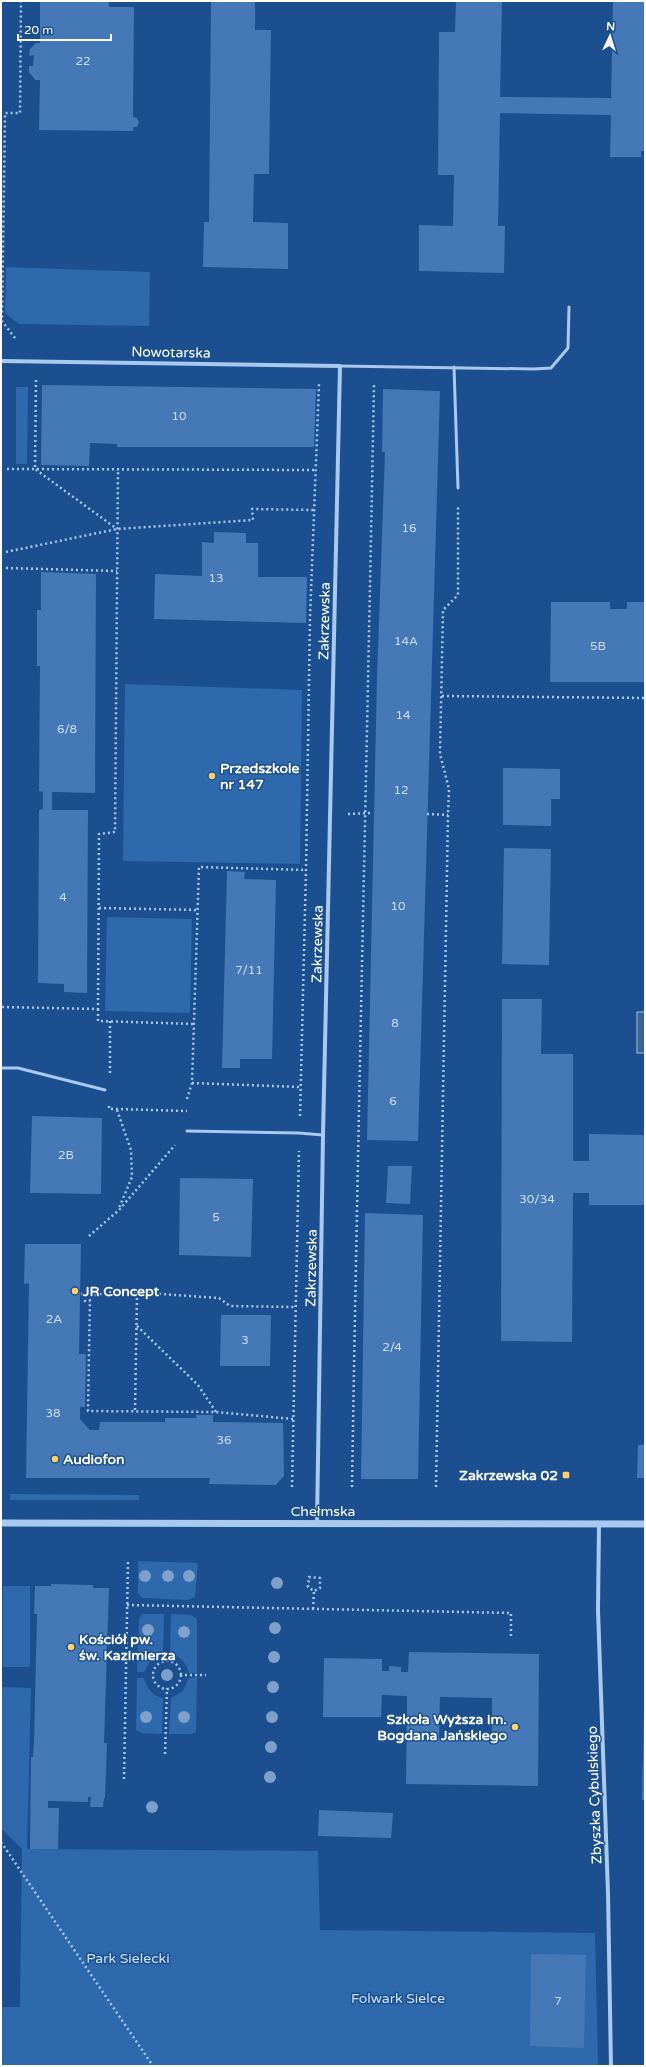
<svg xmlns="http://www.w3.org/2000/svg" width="646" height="2067" viewBox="0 0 646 2067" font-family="'Varela Round',sans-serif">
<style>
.green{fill:#2e69ad}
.water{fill:#3c6290;stroke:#9cc4f0}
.building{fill:#4478b7;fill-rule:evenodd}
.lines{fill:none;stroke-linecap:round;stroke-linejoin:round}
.path{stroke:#a9c9ee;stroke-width:2.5;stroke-dasharray:2 3;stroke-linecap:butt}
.service{stroke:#a9c9ee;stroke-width:3}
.minor{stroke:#a9c9ee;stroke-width:4}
.tertiary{stroke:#a9c9ee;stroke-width:7}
.tree{fill:#7ea0ca}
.poi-dot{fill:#ffd166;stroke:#1b4f8f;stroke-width:1.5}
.labels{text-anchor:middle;stroke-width:3;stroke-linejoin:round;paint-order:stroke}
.number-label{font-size:12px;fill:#d0dded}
.street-label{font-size:14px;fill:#fff;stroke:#1b4f8f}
.poi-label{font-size:14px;font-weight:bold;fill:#fff;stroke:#1b4f8f;text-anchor:start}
.park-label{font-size:14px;fill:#cfe3fa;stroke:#1b4f8f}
</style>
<rect width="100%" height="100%" fill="#1b4f8f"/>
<g class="green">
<path d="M6,267L150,272L149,326L19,324L5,313Z"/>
<path d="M16,387H28L27,464H16Z"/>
<path d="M125,684L302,690L300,864L123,861Z"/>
<path d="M107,917L192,919L190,1013L105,1011Z"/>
<path d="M10,1494L139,1495V1500H10Z"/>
<path d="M138,1561L198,1563L195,1597L188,1600L142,1598L138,1593Z"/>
<rect x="3" y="1586" width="27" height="81"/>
<path d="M142,1614H164L163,1654L150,1661L144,1672H137L139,1620Z"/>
<path d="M171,1614L191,1615L197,1619V1673H189C186,1662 180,1656 170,1654Z"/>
<path d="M197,1677L196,1732L191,1734H169L171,1698L183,1691L189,1678Z"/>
<path d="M137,1678H144C147,1688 152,1696 163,1698L162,1734L142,1733L136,1730Z"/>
<path d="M2,1687L31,1688L27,1849L318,1851L320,1930L595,1933L598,2066H1V2007H20L22,1849L1,1828Z"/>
</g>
<rect class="water" x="637" y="1012" width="8" height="41"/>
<g class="building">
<path d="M40,1H109V7H134L133,117L137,118L139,122L137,127H133V131L39,130L40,80H35L29,72V66H33L34,55L29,56L30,49L36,43H40Z"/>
<path d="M211,1H255V30H271L269,174H254L253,222L288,223V269L203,267L204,222H209Z"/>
<path d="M456,1H502L500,97L611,98L613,1H645V151H641V157H610L611,115L500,113L498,226H505L504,273L419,271V225L453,226L454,175H438L439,32H455Z"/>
<path d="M42,385L316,389L314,447H117V444L90,443L89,466L41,465Z"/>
<path d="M383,389L440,391L418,1141L367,1140L377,677L385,452H382Z"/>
<path d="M214,532L246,533V543H258V577H307L306,623L154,619L155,574L202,576V542L214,543Z"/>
<path d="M41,572L96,574L95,793L52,792V810H88L87,993L64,992V984L38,983L39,810L43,809V792L39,791L40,666H37V610H41Z"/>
<path d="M551,602H610V609H627V602H645V682H550Z"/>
<path d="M503,768L560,769V799H551V826L503,825Z"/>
<path d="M504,848L551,849L549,965L502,964Z"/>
<path d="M227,871L245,872L244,879L276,880L272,1059H240V1068H222Z"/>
<path d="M502,999H542L541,1054H573V1161H589V1134L645,1135V1205H589V1193H573L572,1342L501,1341Z"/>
<path d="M32,1116L102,1118L101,1194L30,1193Z"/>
<path d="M388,1166H412L410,1204L386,1203Z"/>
<path d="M180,1178L253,1179L251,1257L179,1255Z"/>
<path d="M365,1213L423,1215L418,1479H361Z"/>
<path d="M25,1244H81L79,1354H86L85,1407H80V1419L90,1430H99L100,1422H165V1418H197L196,1415H213V1422L283,1423L284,1476L276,1485L209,1484L210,1478H26L29,1283L24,1284Z"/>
<path d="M221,1315H271L270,1366H220Z"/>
<path d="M638,1445H645V1478H637Z"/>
<path d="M51,1584L93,1585V1588H109L104,1743H107L105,1798H104L103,1807H90L91,1797H88V1802L48,1801V1808H59L58,1849H30L31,1757H33L34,1742L37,1614H34L35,1586H51Z"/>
<path d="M409,1652L539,1654L538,1786L406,1784L407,1696L382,1695L381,1717H323L324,1658L382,1659V1671H389V1666L401,1667V1672H408ZM440,1697L492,1698V1738H439Z"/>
<path d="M644,1711H645L644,1800H642Z"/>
<path d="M319,1810L393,1813L391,1838L318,1836Z"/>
<path d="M531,1954L586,1955L584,2048L530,2046Z"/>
</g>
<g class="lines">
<g class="path">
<path d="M15,338L2,321L5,113H20L21,1"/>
<path d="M36,380L35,469L117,529"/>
<path d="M7,469L315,470"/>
<path d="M6,552L117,529L253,520L252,509L314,510"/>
<path d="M6,568L117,571"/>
<path d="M442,696L645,698"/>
<path d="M348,814L372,813"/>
<path d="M427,814L448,815"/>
<path d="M99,908L198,910"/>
<path d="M2,1007L98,1009L99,834L115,832L118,469"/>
<path d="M98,1009V1021L194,1024"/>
<path d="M110,1073V1021"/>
<path d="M192,1083L300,1087"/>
<path d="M187,1099L192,1083L199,867L306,870"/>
<path d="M109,1106V1109H117L187,1111"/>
<path d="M117,1110L131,1150L132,1177L119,1208"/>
<path d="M300,1116L306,870L310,617L319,384"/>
<path d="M89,1236L119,1210L175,1145"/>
<path d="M81,1294H85V1301H90"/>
<path d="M137,1326L198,1385L216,1412"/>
<path d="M135,1410L137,1296L135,1293"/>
<path d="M293,1419L216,1412L88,1411L90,1296L117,1291L219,1298L230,1306L295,1307"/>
<path d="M292,1487L299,1151"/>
<path d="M352,1487C358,1119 367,752 374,384"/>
<path d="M436,1487L448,815L449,789L440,754L443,610L458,595V505"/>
<path d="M127,1605L511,1613V1637"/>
<path d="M313,1609L314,1591L308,1587L309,1577L320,1578V1588L314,1591"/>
<circle cx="167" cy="1675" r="14"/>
<path d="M180,1675H206"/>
<path d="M165,1754L167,1688"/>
<path d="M124,1779L128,1562"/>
<path d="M1,1842L153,2066"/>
</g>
<g class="service">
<path d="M340,366L534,369L551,368L568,348L569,307"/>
<path d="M454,367L458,488"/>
<path d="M1,1068H18L105,1090"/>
<path d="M187,1131L299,1133L323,1135"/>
</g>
<g class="minor">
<path d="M1,361L340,366L323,1135L317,1524"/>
<path d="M599,1524L598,1610L608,1893L611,2066"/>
</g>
<path class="tertiary" d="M1,1523L645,1524"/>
</g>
<g class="tree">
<circle cx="145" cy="1576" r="6"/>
<circle cx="168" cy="1576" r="6"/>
<circle cx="189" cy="1576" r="6"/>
<circle cx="277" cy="1583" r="6"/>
<circle cx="275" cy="1628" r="6"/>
<circle cx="148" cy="1630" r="6"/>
<circle cx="184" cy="1632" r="6"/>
<circle cx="274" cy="1657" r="6"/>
<circle cx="167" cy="1675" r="6"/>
<circle cx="273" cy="1687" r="6"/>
<circle cx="146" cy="1717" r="6"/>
<circle cx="184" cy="1717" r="6"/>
<circle cx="272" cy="1717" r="6"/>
<circle cx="271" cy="1747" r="6"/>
<circle cx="270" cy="1777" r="6"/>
<circle cx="152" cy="1807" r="6"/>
</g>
<g class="poi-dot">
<circle cx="212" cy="776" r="4"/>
<circle cx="75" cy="1291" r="4"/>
<circle cx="55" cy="1459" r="4"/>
<rect x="562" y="1471" width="8" height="8" rx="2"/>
<circle cx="71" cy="1647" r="4"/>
<circle cx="515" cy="1727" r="4"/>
</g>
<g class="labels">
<g class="number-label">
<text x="83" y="65">22</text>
<text x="179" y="420">10</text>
<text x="409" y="532">16</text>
<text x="216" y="582">13</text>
<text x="406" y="645">14A</text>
<text x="598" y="650">5B</text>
<text x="403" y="719">14</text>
<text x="67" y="733">6/8</text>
<text x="401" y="794">12</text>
<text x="63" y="901">4</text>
<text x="398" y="910">10</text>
<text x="249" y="974">7/11</text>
<text x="395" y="1027">8</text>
<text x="393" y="1105">6</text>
<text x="66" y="1159">2B</text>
<text x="537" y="1203">30/34</text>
<text x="216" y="1221">5</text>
<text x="54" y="1323">2A</text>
<text x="245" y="1344">3</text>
<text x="392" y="1351">2/4</text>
<text x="53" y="1417">38</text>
<text x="224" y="1444">36</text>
<text x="558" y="2005">7</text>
</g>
<g class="street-label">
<text transform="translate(171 352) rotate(1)" y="5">Nowotarska</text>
<text transform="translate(324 621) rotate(-89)" y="5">Zakrzewska</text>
<text transform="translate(317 944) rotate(-89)" y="5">Zakrzewska</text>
<text transform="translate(311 1268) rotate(-89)" y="5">Zakrzewska</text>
<text x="323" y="1516">Chełmska</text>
<text transform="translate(594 1795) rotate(-92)" y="5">Zbyszka Cybulskiego</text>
</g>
<g class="poi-label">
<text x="220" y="773">Przedszkole<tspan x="220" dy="16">nr 147</tspan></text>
<text x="83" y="1296">JR Concept</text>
<text x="63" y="1464">Audiofon</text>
<text x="558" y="1480" text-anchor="end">Zakrzewska 02</text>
<text x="79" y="1644">Kościół pw.<tspan x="79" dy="16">św. Kazimierza</tspan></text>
<text x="507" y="1724" text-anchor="end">Szkoła Wyższa im.<tspan x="507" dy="16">Bogdana Jańskiego</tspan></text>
</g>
<g class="park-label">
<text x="128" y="1963">Park Sielecki</text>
<text x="398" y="2003">Folwark Sielce</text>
</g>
</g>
<rect width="646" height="2067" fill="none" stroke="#ffffff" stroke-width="4"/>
<g transform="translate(610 36) rotate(4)" stroke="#1b4f8f" stroke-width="3" paint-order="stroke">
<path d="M0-3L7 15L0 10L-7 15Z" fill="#ffffff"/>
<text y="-6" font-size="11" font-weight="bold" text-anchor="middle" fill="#ffffff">N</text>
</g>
<path d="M18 34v6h93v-6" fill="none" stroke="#ffffff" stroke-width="2"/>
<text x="24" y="34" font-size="12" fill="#ffffff" stroke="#1b4f8f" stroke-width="3" paint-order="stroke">20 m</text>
</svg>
